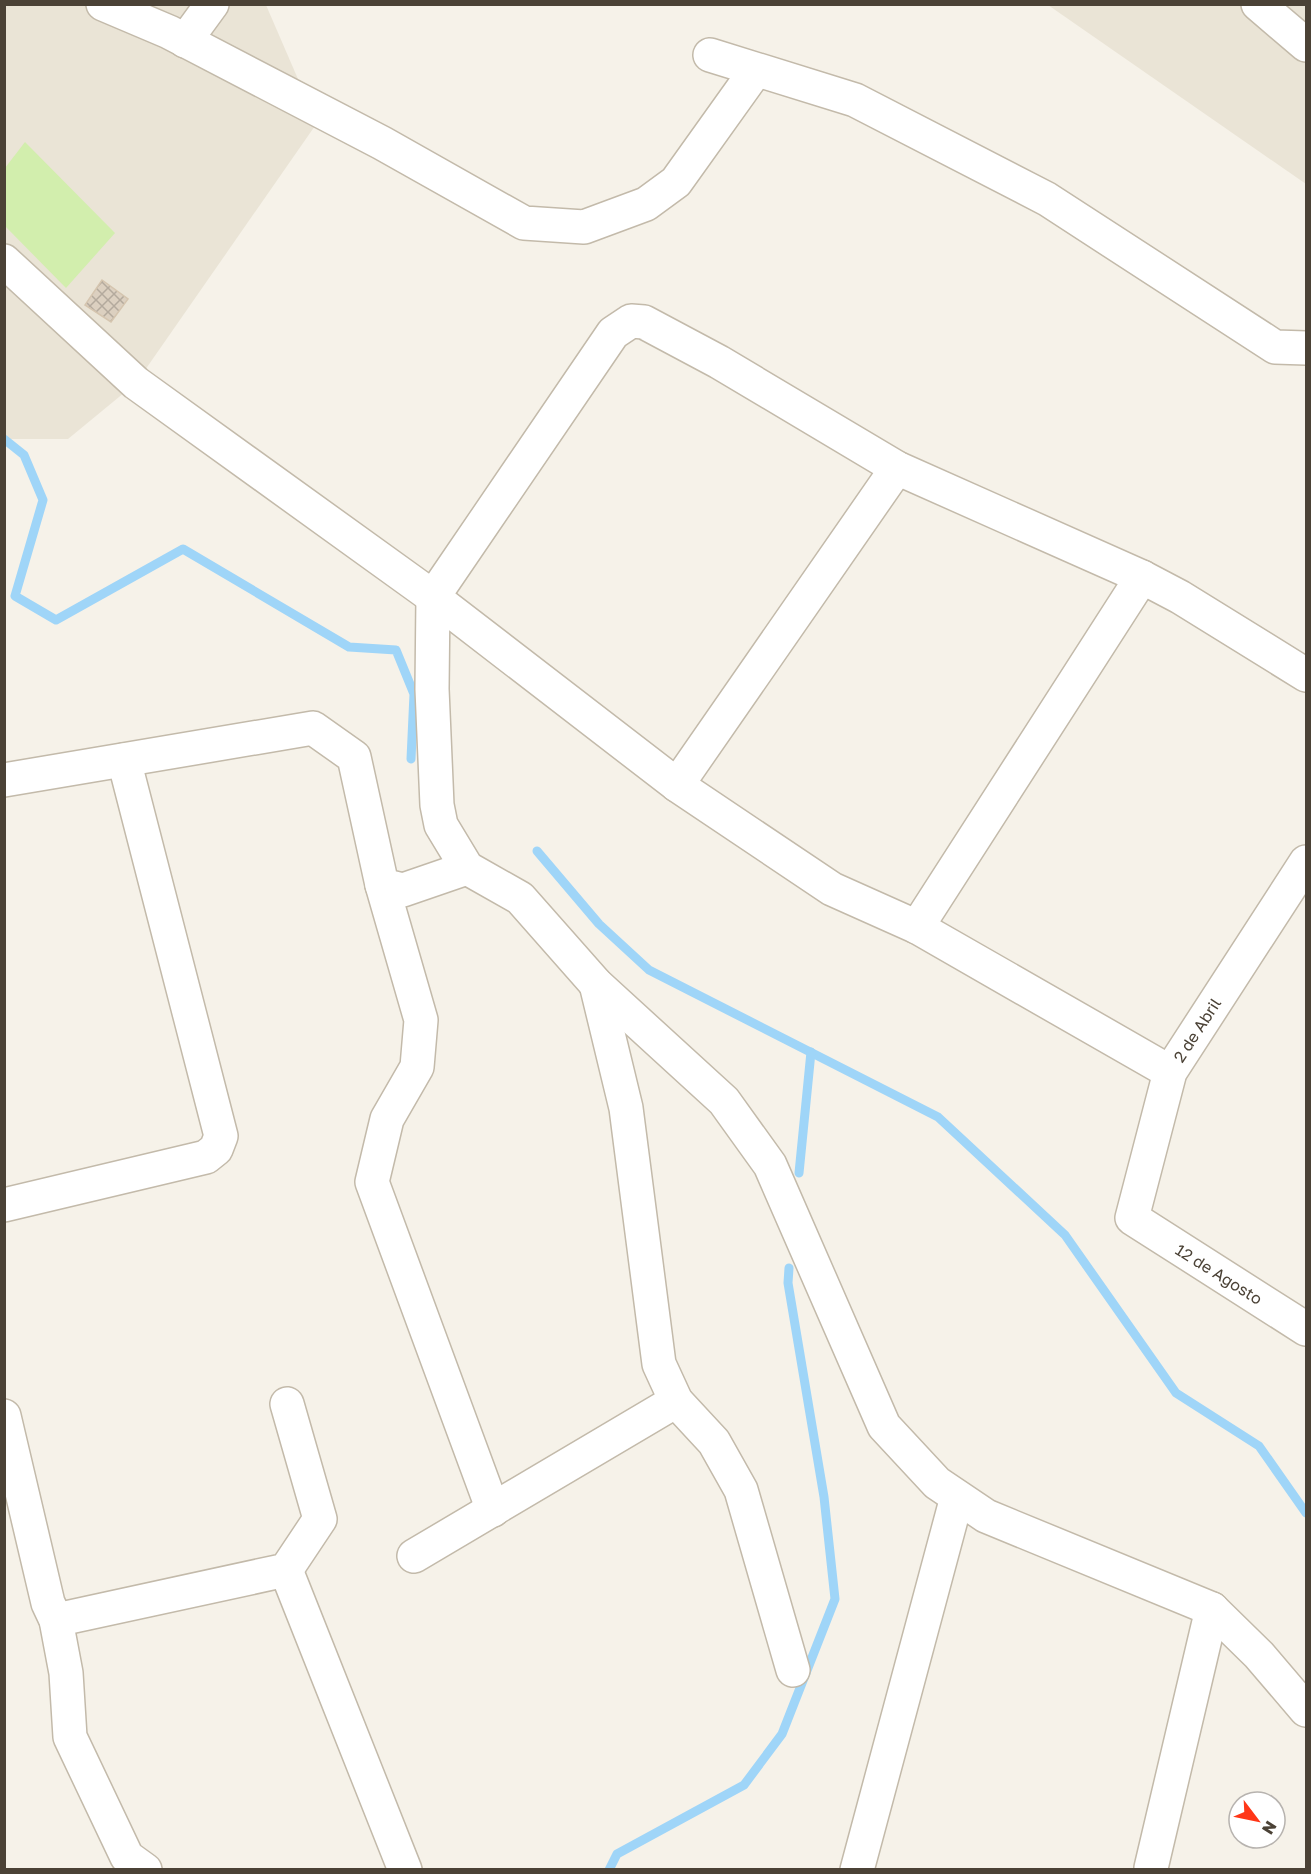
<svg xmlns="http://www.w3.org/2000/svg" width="1311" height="1874" viewBox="0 0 1311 1874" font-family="'Golos Text',sans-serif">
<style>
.residential{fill:#eae4d6}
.pitch{fill:#d2eead}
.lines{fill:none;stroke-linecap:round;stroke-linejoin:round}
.stream{stroke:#9fd5f8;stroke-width:9}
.building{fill:url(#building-cross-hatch);stroke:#d5c5af;stroke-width:1.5}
.minor-casing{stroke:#c3baaa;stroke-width:36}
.minor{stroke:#fff;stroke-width:33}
.labels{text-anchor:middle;stroke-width:4.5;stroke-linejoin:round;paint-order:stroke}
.street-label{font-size:16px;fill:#4b4236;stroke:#fff}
</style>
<defs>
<pattern id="building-cross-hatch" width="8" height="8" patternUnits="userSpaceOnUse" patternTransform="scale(1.5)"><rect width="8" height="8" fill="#dcd0c0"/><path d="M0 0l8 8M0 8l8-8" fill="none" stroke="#b4aa9d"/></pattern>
</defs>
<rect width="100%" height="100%" fill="#f6f2e9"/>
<g class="residential">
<path d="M4,5H266L317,123L136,383L68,439H5Z"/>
<path d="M1048,5H1306V184Z"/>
</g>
<path class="pitch" d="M25,142L115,233L66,288L5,226V168Z"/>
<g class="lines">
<g class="stream">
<path d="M4,439L24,455L43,500L15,596L56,620L183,549L349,647L396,650L414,694L411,759"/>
<path d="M537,851L599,924L649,970L938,1117L1065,1235L1176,1393L1259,1446L1306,1513"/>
<path d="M799,1173L811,1052"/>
<path d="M609,1870L617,1854L744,1785L782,1734L835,1599L824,1497L788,1283L789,1268"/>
</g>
</g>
<path class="building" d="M102,280L128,299L111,322L85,305Z"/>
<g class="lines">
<g class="minor-casing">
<g id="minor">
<path d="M103,4L169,32L382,143L524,223L584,227L646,204L676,182L756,70"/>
<path d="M1258,4L1306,45"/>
<path d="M185,41L212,4"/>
<path d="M710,55L855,100L1047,199L1275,347L1306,348"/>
<path d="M4,261L136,383L433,597L677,785L832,889L917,927L1170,1072"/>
<path d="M1306,675L1180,597L1142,577L897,468L719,362L644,322L631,321L613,333L433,597L432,689L437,805L441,825L467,868L520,898L596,984L724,1101L770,1165L884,1426L937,1483L986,1516L1212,1609L1259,1655L1306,1710"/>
<path d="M4,780L313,728L354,757L382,885L403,890L467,868"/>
<path d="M677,785L897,468"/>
<path d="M1306,862L1170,1072L1132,1218L1306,1329"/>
<path d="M382,885L421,1020L417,1067L387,1119L372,1182L493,1510"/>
<path d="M917,927L1142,577"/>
<path d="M596,984L626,1108L659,1364L676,1401L714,1442L741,1490L793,1670"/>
<path d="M4,1205L206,1157L216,1149L221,1136L124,760"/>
<path d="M4,1416L48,1603L56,1620L66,1673L70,1737L127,1857L145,1870"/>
<path d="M414,1556L676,1401"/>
<path d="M286,1570L405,1870"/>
<path d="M56,1620L286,1570L320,1519L287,1404"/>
<path d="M1151,1868L1212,1609"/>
<path d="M857,1870L957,1497"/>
</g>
</g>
<use href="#minor" class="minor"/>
</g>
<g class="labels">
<g class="street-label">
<text transform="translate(1197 1030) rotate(-57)" y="6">2 de Abril</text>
<text transform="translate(1219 1274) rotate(32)" y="6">12 de Agosto</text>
</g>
</g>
<rect width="1311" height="1874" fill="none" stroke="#4b4236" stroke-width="12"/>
<g transform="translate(1257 1820) rotate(122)"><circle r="28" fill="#ffffff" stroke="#b7b3af" stroke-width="1.5"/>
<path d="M0-4.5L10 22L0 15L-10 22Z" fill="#ff3617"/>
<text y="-9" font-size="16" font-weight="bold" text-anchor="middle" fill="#4b4236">N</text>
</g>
</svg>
